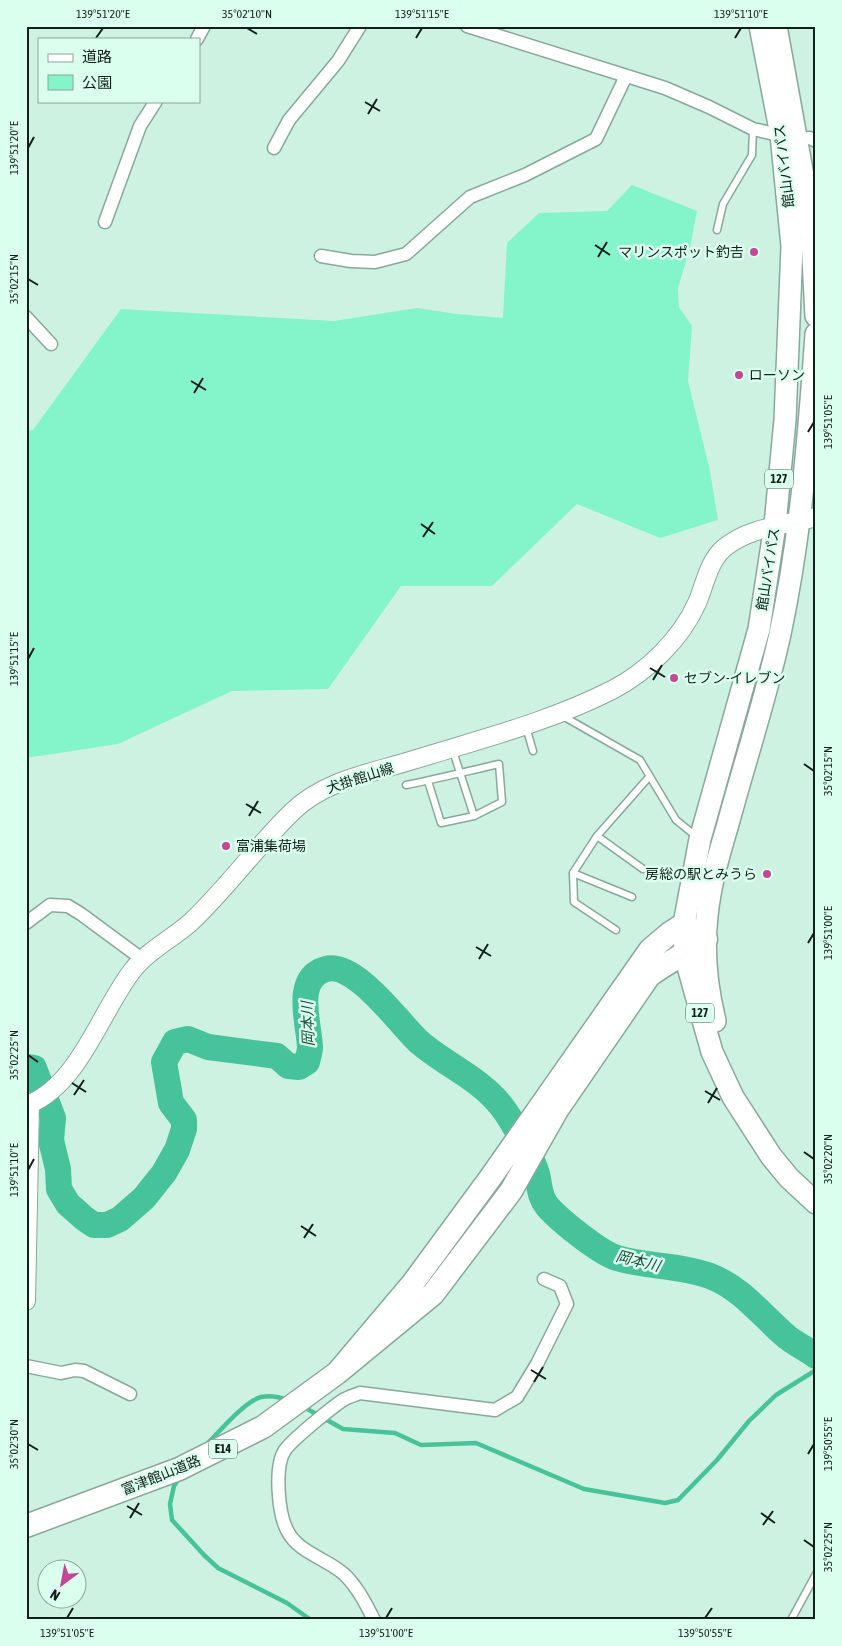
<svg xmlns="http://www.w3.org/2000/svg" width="842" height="1646" viewBox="0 0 842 1646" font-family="'Asap Condensed','Noto Sans JP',sans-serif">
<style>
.green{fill:#84f4cb}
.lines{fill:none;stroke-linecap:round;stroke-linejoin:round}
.stream{stroke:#47c39b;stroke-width:4.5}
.river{stroke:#47c39b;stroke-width:26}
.service-casing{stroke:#87a99b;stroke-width:9}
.minor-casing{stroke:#87a99b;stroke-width:15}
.secondary-casing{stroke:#87a99b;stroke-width:20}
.trunk-casing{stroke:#87a99b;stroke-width:24}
.motorway-casing{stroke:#87a99b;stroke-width:25}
.service{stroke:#fff;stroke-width:6}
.minor{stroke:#fff;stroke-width:12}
.secondary{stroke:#fff;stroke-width:18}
.trunk{stroke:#fff;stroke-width:21}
.motorway{stroke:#fff;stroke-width:22}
.ticks{fill:none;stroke:#121f1a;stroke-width:2}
.poi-dot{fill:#c34796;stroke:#dbffef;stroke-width:2}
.labels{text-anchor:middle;stroke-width:5;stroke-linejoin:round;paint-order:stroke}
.shield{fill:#dbffef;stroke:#4e625a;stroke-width:1}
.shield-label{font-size:12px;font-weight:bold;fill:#121f1a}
.street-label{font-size:14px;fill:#121f1a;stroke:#dbffef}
.poi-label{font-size:14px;fill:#121f1a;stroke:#dbffef;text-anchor:start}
.water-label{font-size:15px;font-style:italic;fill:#1a4d3c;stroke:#dbffef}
.neatline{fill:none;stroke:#121f1a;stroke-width:2}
.ticks-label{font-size:12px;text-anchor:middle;fill:#121f1a}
</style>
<rect width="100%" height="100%" fill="#cef2e2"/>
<path class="green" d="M632,185L697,211L690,248L678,288L679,307L692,326L688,381L710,471L718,520L660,538L577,504L492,586H401L328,689L232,691L118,744L26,758V431L33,430L121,309L334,321L417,308L457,314L503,318L507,243L539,213L607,211Z"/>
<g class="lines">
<g class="stream">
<path d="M302,1406L343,1429L395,1433L421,1445L476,1443L584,1489L665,1503L678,1500L717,1460L749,1421L776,1395L816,1370"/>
<path d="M207,1444C219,1432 245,1401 261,1397C270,1395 280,1397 288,1400"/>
<path d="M180,1477L174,1486L170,1504L172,1520L204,1555L218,1568L287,1603L311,1620"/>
</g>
<path class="river" d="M26,1067L34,1068L53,1118L51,1140L58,1169L59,1189L68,1204L85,1219L94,1225H107L120,1219L144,1198L164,1173L177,1150L184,1129V1120L171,1103L164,1062L175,1042L188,1039L208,1047L277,1056L288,1066L299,1067L307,1062C308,1057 310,1052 310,1047C309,1023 293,978 326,969C355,961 400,1024 418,1041C445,1065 480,1078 502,1107C513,1121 532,1157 537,1174C540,1186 539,1196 547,1206C559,1220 600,1253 617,1258C647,1267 681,1265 710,1276C742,1288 762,1316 787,1337C796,1344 806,1349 816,1356"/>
<g class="service-casing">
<g id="service">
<path d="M717,230L723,204L752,155L753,129"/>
<path d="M561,715L640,760L676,820L697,837"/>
<path d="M526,727L533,751"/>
<path d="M428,781L441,823L474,816"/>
<path d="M406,785C437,779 468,771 499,764L502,802L474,816L453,751"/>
<path d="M597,836L573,873L632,897"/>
<path d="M643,869L597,836L649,777"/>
<path d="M573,873L574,902L616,930"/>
<path d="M791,1620L816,1574"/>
</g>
</g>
<g class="minor-casing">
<g id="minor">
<path d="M467,26L665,88L709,107L753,129L797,139L810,138L816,141"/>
<path d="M197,39L204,26"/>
<path d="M274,148L289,120L338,61L360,26"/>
<path d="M105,222L140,126L156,101"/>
<path d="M321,256L351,261L375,262L406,254L470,197L525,175L596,139L626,76"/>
<path d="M26,317L51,344"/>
<path d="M26,923L50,905L68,906L81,914L142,959"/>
<path d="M26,1366L61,1373L75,1370L84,1371L130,1394"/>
<path d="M374,1620C366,1604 358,1588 345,1575C328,1559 299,1553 288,1532C278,1515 274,1466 285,1450C293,1439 331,1408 343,1400C348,1397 355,1395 360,1393L495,1410L517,1397L537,1364L567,1304L560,1286L544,1279"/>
</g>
</g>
<g class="secondary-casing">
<path id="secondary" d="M26,1301L30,1104C80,1082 100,1013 132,971C147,951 172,939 191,922C227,888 256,847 292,812C324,780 372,773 413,760C481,739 549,722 612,690C647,672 681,639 697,603C705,585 708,562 724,548C749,527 786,525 816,517"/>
</g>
<g class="trunk-casing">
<g id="trunk">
<path d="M760,26L781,135L792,246L785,420L775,525L759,629L700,839L684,924L685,956L712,1052L733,1097L771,1156L789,1178L816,1203"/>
<path d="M776,26L807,198L812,239L816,316"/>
<path d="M715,1021C707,988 703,951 707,916C710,885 719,854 728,824C745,761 766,698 780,634C801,535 809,434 816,334"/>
</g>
</g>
<g class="motorway-casing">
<path id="motorway" d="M26,1526L179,1469L263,1427L337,1373L433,1294L511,1191L557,1110L649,976C667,962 687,954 706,939L684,924L670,933L650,950L491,1177L413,1283L337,1373"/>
</g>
<use href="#service" class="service"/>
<use href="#minor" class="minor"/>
<use href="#secondary" class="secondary"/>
<use href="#trunk" class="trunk"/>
<use href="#motorway" class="motorway"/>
</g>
<path class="ticks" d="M247,28L257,34M96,38L103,28M416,38L422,28M735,38L741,28M365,102L380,111M368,114L377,99M28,148L34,137M595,245L610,255M598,257L607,242M28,279L38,285M191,381L206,390M194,393L203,378M808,432L814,422M421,524L435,534M423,537L433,522M28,659L34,648M650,668L665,677M653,680L662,665M804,764L814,771M246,804L261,813M249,816L258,801M808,943L814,933M476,947L491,956M479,959L488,944M28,1055L38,1062M72,1083L86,1092M705,1091L720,1100M74,1095L84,1080M708,1103L717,1088M804,1152L814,1159M28,1170L34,1159M301,1226L316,1236M304,1238L313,1224M531,1370L546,1379M534,1382L543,1367M28,1444L38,1450M808,1454L814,1444M127,1506L142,1515M761,1513L775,1523M130,1518L139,1503M763,1525L773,1511M804,1540L814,1547M67,1618L73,1608M386,1618L392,1608M705,1618L712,1608"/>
<g class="poi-dot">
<circle cx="754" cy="252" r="5"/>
<circle cx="739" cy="375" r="5"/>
<circle cx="674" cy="678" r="5"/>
<circle cx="226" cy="846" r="5"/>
<circle cx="767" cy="874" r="5"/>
</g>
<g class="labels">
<g class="shield">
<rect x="765" y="469.5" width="28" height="19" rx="4"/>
<rect x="686" y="1003.5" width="28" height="19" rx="4"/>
<rect x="209" y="1439.5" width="28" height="19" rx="4"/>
</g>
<g class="shield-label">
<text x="779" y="483">127</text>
<text x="700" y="1017">127</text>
<text x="223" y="1453">E14</text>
</g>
<g class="street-label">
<text transform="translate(784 166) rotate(-97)" y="5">館山バイパス</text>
<text transform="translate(768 569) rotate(-81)" y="5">館山バイパス</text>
<text transform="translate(360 778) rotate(-18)" y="5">犬掛館山線</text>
<text transform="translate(161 1475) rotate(-22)" y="5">富津館山道路</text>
</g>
<g class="poi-label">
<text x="744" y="257" text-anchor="end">マリンスポット釣𠮷</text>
<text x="749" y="380">ローソン</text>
<text x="684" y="683">セブン-イレブン</text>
<text x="236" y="851">富浦集荷場</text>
<text x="757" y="879" text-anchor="end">房総の駅とみうら</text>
</g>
<g class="water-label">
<text transform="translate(308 1024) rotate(-92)" y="5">岡本川</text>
<text transform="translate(638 1261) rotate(14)" y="5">岡本川</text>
</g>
</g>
<rect width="842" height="1646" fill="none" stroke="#dbffef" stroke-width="55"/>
<rect x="38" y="38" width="162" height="65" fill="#dbffef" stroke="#8ba59a"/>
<rect x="48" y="54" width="25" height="8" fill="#ffffff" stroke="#8ba59a"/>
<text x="82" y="62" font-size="15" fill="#121f1a">道路</text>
<rect x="48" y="75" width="25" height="15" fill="#84f4cb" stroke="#8ba59a"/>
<text x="82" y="88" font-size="15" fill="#121f1a">公園</text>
<g transform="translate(62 1584) rotate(212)"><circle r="24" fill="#dbffef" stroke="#8ba59a"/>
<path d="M0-4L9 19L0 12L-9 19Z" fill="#c34796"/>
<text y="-8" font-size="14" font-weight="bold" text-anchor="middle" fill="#121f1a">N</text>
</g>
<rect x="28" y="28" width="786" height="1590" class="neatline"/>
<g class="ticks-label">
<text x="103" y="18">139°51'20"E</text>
<text x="247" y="18">35°02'10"N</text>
<text x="422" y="18">139°51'15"E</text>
<text x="741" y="18">139°51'10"E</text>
<text transform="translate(14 148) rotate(-90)" y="4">139°51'20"E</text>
<text transform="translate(14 279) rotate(-90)" y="4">35°02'15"N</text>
<text transform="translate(828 422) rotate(-90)" y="4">139°51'05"E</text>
<text transform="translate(14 659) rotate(-90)" y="4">139°51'15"E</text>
<text transform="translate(828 771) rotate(-90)" y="4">35°02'15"N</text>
<text transform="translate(828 933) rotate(-90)" y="4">139°51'00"E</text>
<text transform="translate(14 1055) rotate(-90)" y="4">35°02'25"N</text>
<text transform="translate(828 1159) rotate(-90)" y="4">35°02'20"N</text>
<text transform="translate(14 1170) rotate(-90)" y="4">139°51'10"E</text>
<text transform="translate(14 1444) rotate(-90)" y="4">35°02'30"N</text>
<text transform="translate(828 1444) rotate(-90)" y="4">139°50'55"E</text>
<text transform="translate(828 1547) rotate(-90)" y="4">35°02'25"N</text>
<text x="67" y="1637">139°51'05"E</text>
<text x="386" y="1637">139°51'00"E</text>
<text x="705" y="1637">139°50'55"E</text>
</g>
</svg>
